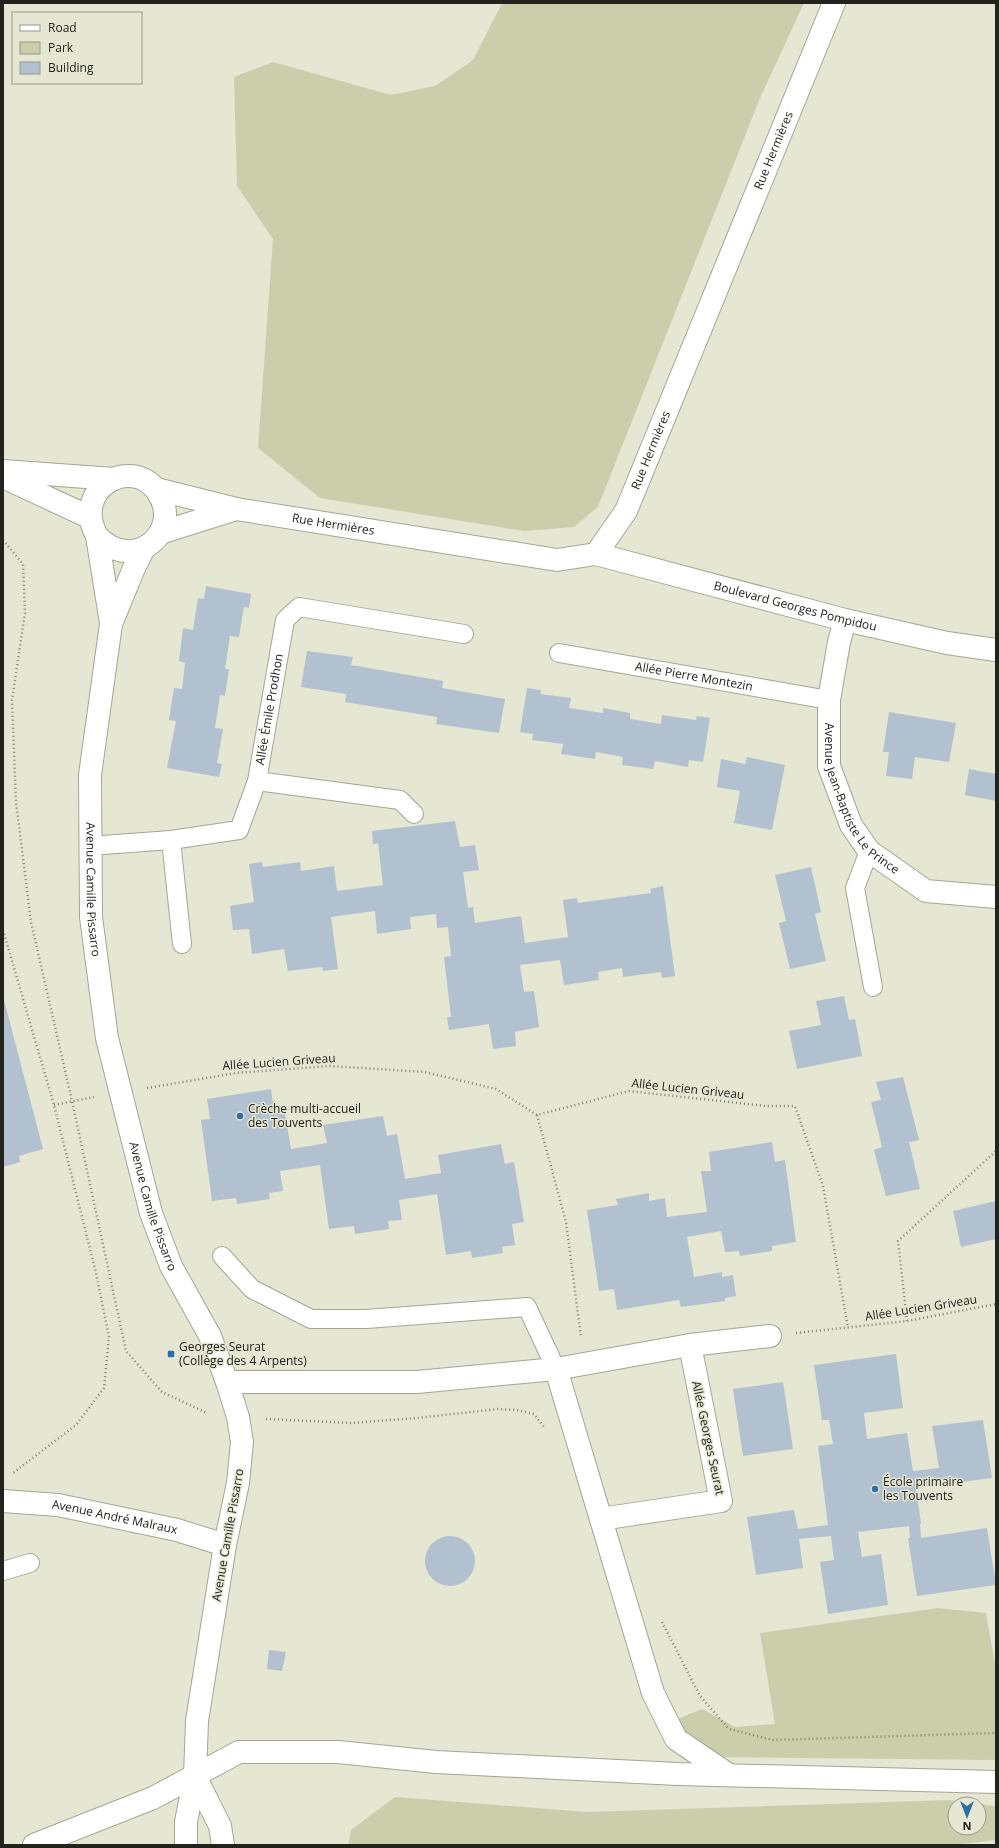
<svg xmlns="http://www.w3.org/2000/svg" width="999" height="1848" viewBox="0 0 999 1848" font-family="'Open Sans',sans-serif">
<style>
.green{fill:#cbceab;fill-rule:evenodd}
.building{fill:#b2c1cf}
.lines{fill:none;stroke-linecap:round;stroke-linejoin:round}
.service-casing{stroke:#a4a694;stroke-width:20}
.minor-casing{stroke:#a4a694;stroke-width:24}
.tertiary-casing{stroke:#a4a694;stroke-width:24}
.secondary-casing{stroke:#a4a694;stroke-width:24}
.trunk-casing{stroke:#a4a694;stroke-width:24}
.path{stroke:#808174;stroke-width:2.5;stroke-dasharray:1 3;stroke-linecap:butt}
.service{stroke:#fff;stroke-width:18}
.minor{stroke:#fff;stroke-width:22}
.tertiary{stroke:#fff;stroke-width:22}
.secondary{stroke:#fff;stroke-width:22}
.trunk{stroke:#fff;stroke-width:22}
.poi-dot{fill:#2d6fa5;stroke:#e5e7d3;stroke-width:1.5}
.labels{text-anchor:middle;stroke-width:3;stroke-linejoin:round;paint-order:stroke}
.street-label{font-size:12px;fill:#22231c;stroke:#e5e7d3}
.poi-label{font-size:12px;fill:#22231c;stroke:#e5e7d3;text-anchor:start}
</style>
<rect width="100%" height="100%" fill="#e5e7d3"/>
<g class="green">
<path d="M502,3H804L760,98L598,507L574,527L524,531L320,498L258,448L273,239L237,186L234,77L273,62L391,95L435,86L473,60Z"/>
<path d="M938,1608L986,1613L996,1670V1760L706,1757L668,1723L702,1709L735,1727L775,1724L760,1633Z"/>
<path d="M395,1797L587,1812L949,1800L996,1806V1840L955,1845H348L351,1830ZM955,1804H979V1828H955Z"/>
</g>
<g class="building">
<path d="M206,586L251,594L249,608L244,607L239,637L230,636L225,669H229L225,696L220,695L215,728L223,729L217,763L222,764L219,777L167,768L176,721L169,720L174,688L182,689L185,663L179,661L183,628L193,630L198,598L204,599Z"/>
<path d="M307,651L353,657L351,665L443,681L442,688L505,699L499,733L436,724L437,717L345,702L346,694L301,687Z"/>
<path d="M527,688L541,690L540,694L571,698L569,708L603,713V708L630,713V719L661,724L662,715L696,720L697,716L710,718L703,762L689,760L688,767L655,761L653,769L622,765L623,757L596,752L595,759L561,754L563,744L532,740L533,734L520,732Z"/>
<path d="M889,712L956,723L949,762L915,757L912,779L886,776L889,752H883Z"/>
<path d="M747,757L785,765L772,830L734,823L740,791L717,787L721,759L745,764Z"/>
<path d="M969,769L996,774V801L965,795Z"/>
<path d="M455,821L460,847L475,845L479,870L463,872L468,908L473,907L475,923L521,916L525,943L568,937L563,900L577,898L578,903L651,893L650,889L663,886L675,976L662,978L661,972L623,977L622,968L598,972L599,980L564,985L560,960L520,965L524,992L534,991L539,1027L515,1032L516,1046L493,1049L489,1024L449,1030L447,1017H451L444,957L451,956L448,927L437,928L436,914L410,917L411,929L377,934L375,911L331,917L338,969L323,971L322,967L288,971L284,949L252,954L249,929L233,930L230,906L254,902L249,864L262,862L263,867L300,862L301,871L334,866L337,891L383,885L378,843L373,844L372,831Z"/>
<path d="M811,867L821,912L815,914L826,961L790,969L779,923L786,921L775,875Z"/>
<path d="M3,996L43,1149L19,1156L20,1162L3,1167Z"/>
<path d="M844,996L849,1020L855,1019L862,1056L797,1069L789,1031L821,1025L816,1001Z"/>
<path d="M903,1077L919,1140L909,1142L920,1189L886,1196L874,1150L882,1147L871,1102L881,1100L876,1082Z"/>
<path d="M271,1089L274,1110L284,1108L291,1149L327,1143L323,1125L383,1116L387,1136L397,1134L405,1179L441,1173L438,1155L501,1144L505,1164L514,1162L524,1222L512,1224L515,1245L502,1247L503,1253L472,1258L471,1251L446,1255L437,1194L399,1200L402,1220L388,1221L389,1229L355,1234L354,1226L329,1229L320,1165L280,1171L283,1191L269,1193L270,1199L237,1204L236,1198L212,1201L201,1120L210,1119L207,1099Z"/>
<path d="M772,1142L775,1162L785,1160L796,1242L772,1246V1251L740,1256L739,1251L725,1252L721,1231L687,1237L694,1277L722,1272V1277L733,1275L736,1296L725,1298V1301L681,1307L679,1300L617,1310L614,1289L599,1291L587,1210L618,1205L616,1199L649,1193V1201L665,1198L667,1217L707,1212L701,1171H711L709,1152Z"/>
<path d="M996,1201V1239L961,1247L953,1211Z"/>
<path d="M896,1354L903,1408L864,1413L867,1439L907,1433L913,1471L939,1468L932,1426L983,1420L992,1478L916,1488L921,1523L920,1524L921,1538L987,1528L996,1585L917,1596L908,1538H910L909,1526L858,1532L862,1557L881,1554L888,1605L828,1614L820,1562L834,1560L831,1536L799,1539L803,1568L756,1575L747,1517L794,1510L798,1529L828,1525L818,1446L833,1444L829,1420H822L814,1365Z"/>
<path d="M783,1382L793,1449L743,1456L733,1389Z"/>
<circle cx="450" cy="1561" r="25"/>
<path d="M269,1650L286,1652L282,1671L267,1669Z"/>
</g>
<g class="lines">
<g class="service-casing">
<g id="service">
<path id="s1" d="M559,653L829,700"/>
<path d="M257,781L400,800L414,814"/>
<path d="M171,840L182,944"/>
<path id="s2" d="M89,846L171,840L239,830L257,781L285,620L299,607L464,634"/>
<path d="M869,851L855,888L873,987"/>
<path d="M222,1256L252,1289L311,1319H366L527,1307L556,1369"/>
<path d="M3,1571L30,1563"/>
</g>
</g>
<g class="minor-casing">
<g id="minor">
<path id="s3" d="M845,620L839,642L829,700V766L851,825L869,851L926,891L996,897"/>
<path d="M556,1369L653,1693L676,1739L729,1775"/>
<path d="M227,1382H417L556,1369L690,1345L770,1336"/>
<path id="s4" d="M3,1501L58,1505L177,1530L225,1545"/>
<path d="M601,1519L721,1501L690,1345"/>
</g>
</g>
<g class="tertiary-casing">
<g id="tertiary">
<path id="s5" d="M596,554L845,620L947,643L996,650"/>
<path d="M195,1776L220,1826L223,1845"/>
<path d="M186,1845V1822L195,1776"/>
</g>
</g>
<g class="secondary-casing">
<g id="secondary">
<path d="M3,471L114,479"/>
<path d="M3,477L89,517"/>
<path id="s6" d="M156,489L236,509L557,560L596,554L626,511L834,3"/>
<path d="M160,533L236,509"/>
<path d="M97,536C133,575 185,531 157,491C131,455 71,489 97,536L111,623"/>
<path id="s7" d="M144,548L134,568L111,624L90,775L91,917L107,1038L151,1213L171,1266L210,1336L227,1382L238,1417L242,1442L238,1483L225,1545L197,1721L195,1776"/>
</g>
</g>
<g class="trunk-casing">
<path id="trunk" d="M34,1845L153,1798L239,1752H338L436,1762L678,1774L996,1782"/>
</g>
<g class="path">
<path d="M3,540L23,564L25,613L12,700L16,802L31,922L72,1101L126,1351L162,1392L207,1413"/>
<path d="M3,930L54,1105L96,1273L109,1337L104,1388L76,1425L13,1473"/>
<path d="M147,1088L236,1073L329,1066L425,1072L496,1089L537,1115L629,1091L766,1106H795L823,1186L848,1328"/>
<path d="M54,1105L94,1097"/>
<path d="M537,1115L566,1222L581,1337"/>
<path d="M907,1321L898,1241L996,1151"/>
<path d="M796,1333L907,1321L996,1304"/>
<path d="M266,1419L351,1423L417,1418L498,1409L516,1410L534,1414L544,1427"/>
<path d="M662,1622L700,1696L729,1729L773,1740L996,1733"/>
</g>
<use href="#service" class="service"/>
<use href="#minor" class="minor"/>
<use href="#tertiary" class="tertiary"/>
<use href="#secondary" class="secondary"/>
<use href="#trunk" class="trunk"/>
</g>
<g class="poi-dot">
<circle cx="240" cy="1116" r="4"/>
<rect x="167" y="1350" width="8" height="8" rx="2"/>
<circle cx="875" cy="1489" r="4"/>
</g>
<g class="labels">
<g class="street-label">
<text dy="4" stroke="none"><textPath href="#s6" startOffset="889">Rue Hermières</textPath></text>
<text dy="4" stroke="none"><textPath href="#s6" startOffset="565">Rue Hermières</textPath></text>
<text dy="4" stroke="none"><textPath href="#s6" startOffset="181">Rue Hermières</textPath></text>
<text dy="4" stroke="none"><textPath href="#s5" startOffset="206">Boulevard Georges Pompidou</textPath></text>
<text dy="4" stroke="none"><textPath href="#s1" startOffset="137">Allée Pierre Montezin</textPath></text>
<text dy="4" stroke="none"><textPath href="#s2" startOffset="276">Allée Émile Prodhon</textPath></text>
<text dy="4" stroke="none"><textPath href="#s3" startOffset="191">Avenue Jean-Baptiste Le Prince</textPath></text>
<text dy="4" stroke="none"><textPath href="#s7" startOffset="350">Avenue Camille Pissarro</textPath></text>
<text transform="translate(279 1062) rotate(-4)" y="4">Allée Lucien Griveau</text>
<text transform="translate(688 1089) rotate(6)" y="4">Allée Lucien Griveau</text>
<text dy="4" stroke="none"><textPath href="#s7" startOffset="674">Avenue Camille Pissarro</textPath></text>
<text transform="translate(921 1308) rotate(-9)" y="4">Allée Lucien Griveau</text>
<text transform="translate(708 1438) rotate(78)" y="4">Allée Georges Seurat</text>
<text dy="4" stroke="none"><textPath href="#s4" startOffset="113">Avenue André Malraux</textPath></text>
<text transform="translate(228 1535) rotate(-80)" y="4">Avenue Camille Pissarro</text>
</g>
<g class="poi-label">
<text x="248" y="1113">Crèche multi-accueil<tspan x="248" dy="14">des Touvents</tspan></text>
<text x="179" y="1351">Georges Seurat<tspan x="179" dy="14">(Collège des 4 Arpents)</tspan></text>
<text x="883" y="1486">École primaire<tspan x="883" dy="14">les Touvents</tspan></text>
</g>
</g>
<rect width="999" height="1848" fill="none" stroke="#22231c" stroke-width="8"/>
<rect x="12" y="12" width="130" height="72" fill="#e5e7d3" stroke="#97998a"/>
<rect x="20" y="25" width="20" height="6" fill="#ffffff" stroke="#97998a"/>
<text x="48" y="32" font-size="12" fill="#22231c">Road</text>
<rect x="20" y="42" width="20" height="12" fill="#cbceab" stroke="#97998a"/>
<text x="48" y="52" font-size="12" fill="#22231c">Park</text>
<rect x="20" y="62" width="20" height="12" fill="#b2c1cf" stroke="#97998a"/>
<text x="48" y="72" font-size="12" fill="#22231c">Building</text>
<g transform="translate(967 1816) rotate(180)"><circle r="19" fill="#e5e7d3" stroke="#97998a"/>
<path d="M0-3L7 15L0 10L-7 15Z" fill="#2d6fa5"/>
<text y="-6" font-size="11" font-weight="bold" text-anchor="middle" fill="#22231c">N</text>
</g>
</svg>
